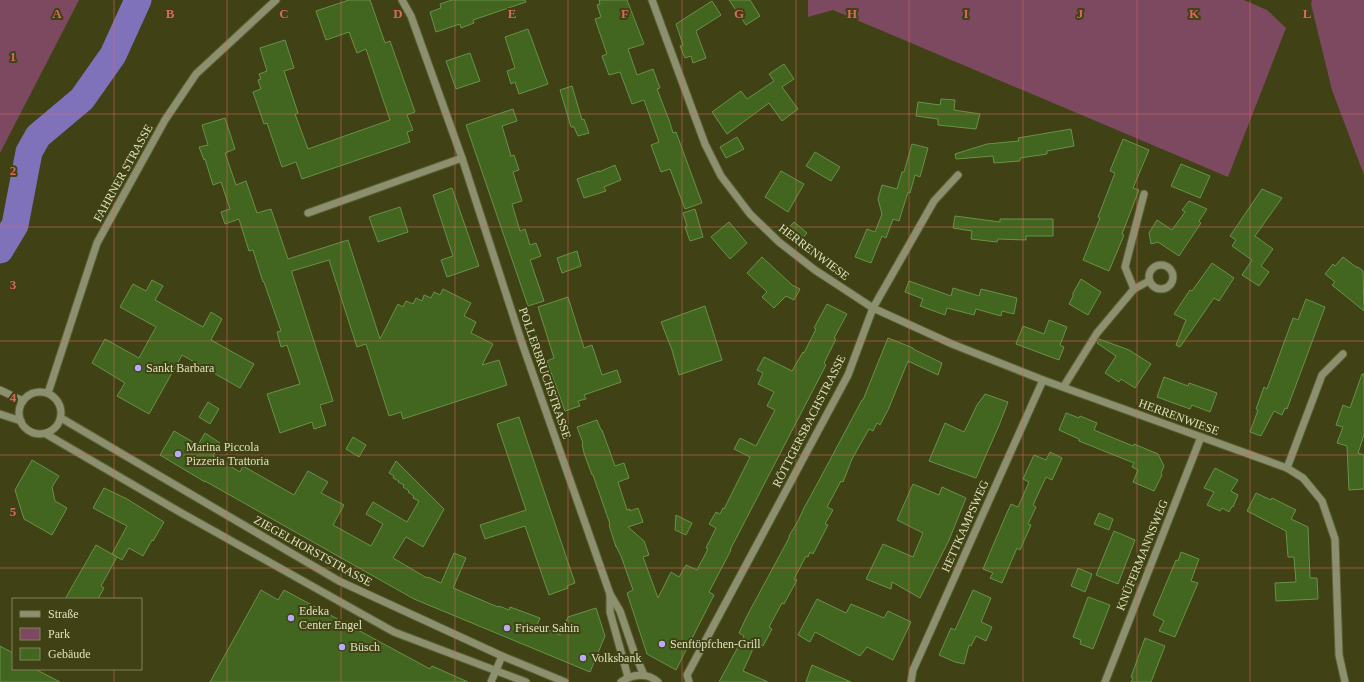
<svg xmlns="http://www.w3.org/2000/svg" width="1364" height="682" viewBox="0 0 1364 682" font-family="'Times New Roman',serif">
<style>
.green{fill:#7d4960}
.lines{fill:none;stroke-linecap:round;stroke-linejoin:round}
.river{stroke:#8071bb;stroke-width:27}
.building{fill:#42651f;stroke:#6a904a}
.minor-casing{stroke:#5c5f34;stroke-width:9}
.minor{stroke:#8c906e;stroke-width:7}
.grid{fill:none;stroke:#d9695b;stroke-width:1;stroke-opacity:0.55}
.poi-dot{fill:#b9abf7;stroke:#404216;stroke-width:1.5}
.labels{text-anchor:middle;stroke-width:4;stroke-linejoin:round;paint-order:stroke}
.street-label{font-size:12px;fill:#dee2ba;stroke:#404216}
.poi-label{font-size:12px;fill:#dee2ba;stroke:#404216;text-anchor:start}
.grid-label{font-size:13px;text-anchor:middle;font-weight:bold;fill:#d9695b;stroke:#404216;stroke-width:4;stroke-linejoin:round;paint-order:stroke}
</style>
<rect width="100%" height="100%" fill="#404216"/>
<g class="green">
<path d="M0,0H79L0,153Z"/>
<path d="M808,0H1244L1267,10L1286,28L1228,177L833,10L808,17Z"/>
<path d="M1312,0H1364V175L1332,90L1311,4Z"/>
</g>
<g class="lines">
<path class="river" d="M0,250L15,225L29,152L38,136L82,99L113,55L138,0"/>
</g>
<g class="building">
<path d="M349,0H370L385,43L390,41L415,112L407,115L413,130L407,132L410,142L302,179L296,162L282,167L267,123L264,124L253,92L261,89L258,80L261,79L259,74L267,71L260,48L285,40L294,68L284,71L298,113L295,114L308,149L390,120L366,49L357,53L349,32L326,40L316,11Z"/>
<path d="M452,0H525L526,2L473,20L474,23L461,28L460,24L436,32L430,12L441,8L440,4Z"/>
<path d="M599,0H627L644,44L628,49L637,75L653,69L660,88L657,89L669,120L673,133L676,132L702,203L685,209L670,169L661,172L651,145L659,142L644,100L632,104L620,72L609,75L602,56L607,54L595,19L601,17L597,5L600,4Z"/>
<path d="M729,0H750L760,16L746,25Z"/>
<path d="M712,1L721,15L696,31L706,58L693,63L691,56L685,58L680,46L683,45L676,24Z"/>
<path d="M528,29L548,84L519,94L515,82L511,84L507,71L515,68L505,37Z"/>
<path d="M470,53L480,81L456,89L446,61Z"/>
<path d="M784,64L794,79L782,87L798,109L782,121L769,103L727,134L712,112L741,91L747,99L774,81L769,74Z"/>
<path d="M572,86L582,120L584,119L589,133L578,136L574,127H571L560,90Z"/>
<path d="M941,99L955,100L954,110L980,114L976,129L938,125V119L916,116L918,102L940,105Z"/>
<path d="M513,109L517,121L502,126L511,156L514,155L519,170L513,172L522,201L512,204L520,231L525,229L530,245L536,243L541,256L530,260L544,301L528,306L466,125Z"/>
<path d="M225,118L235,149L225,153L236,185L246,181L257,213L271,209L288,259L348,240L380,339L398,304L403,307L406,301L413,304L416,298L422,301L424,295L431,298L434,292L440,295L443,289L471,303L464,316L476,322L471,333L493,344L482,365L499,360L507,385L403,419L401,412L389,416L366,344L357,347L329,260L292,271V273L333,401L320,405L326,425L314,429L312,422L280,433L267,394L300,384L287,345L281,347L277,332L281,331L264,282H263L253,250L249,251L239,219L225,224L221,212L230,209L221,182L213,185L205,159L204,160L199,147L208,145L202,125Z"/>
<path d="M1071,129L1074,146L1047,151V154L1020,158V161L994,163L993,156L956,159L955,154L987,144L1019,141L1018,138Z"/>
<path d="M737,137L744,149L726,158L720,147Z"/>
<path d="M1123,139L1149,150L1133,188L1139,190L1122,234L1124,235L1109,271L1083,260L1100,218L1098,217L1115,173L1110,171Z"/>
<path d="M912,144L928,148L920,177L915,175L910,193L908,192L899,221L893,219L886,238L882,236L871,263L855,257L867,229L875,232L882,214L878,199L882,185L897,189L902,172H904Z"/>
<path d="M815,152L840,167L831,181L806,166Z"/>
<path d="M1181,164L1210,176L1200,198L1171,186Z"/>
<path d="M615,165L621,180L604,187L606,191L584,198L577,179L599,171V172Z"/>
<path d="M781,171L804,184L788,212L765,197Z"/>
<path d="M452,188L479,266L447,277L441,260L453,256L433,195Z"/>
<path d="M1262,189L1282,198L1255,236L1273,249L1261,266L1269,272L1259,286L1242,275L1252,260L1232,246L1236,240L1230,236Z"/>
<path d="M1189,201L1207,209L1199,221L1201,223L1179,256L1158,242L1151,244L1149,233L1157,220L1172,230L1185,212L1182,210Z"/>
<path d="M400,207L408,232L378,242L369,217Z"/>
<path d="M695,209L703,237L690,241L685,227L687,226L683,213Z"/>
<path d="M955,216L1000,222V219H1053V236H1026V240L998,239L997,242L971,239L972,231L953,228Z"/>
<path d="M729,222L747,243L730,259L711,237Z"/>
<path d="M794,222L807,233L798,243L785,232Z"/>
<path d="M577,251L581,266L562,273L557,258Z"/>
<path d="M762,257L792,285L800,289L794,300L786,296L774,308L762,297L767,292L747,273Z"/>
<path d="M1343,257L1356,267H1358L1363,271L1364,311L1332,285L1335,282L1325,274L1333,264L1335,266Z"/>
<path d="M1212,263L1234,278L1219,301L1214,298L1180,347L1176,345L1186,320L1174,314L1190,290L1192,291Z"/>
<path d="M1081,279L1101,292L1088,315L1069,304L1073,296V293Z"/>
<path d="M152,280L163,286L155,300L203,327L211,312L222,319L211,340L254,364L240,388L182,355L149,414L117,396L125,383L92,363L105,339L139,358L156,327L120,307L133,284L146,291Z"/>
<path d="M909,281L951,296L953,288L979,296L981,289L1017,298L1014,314L1002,311L1001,316L976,309L974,315L947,308L945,315L920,306L923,299L905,292Z"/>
<path d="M568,297L584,348L592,345L602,375L617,370L621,382L584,395L586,399L578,401L580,406L565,411L547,361L554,358L538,307Z"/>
<path d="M1306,299L1325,307L1287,409L1285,408L1282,415L1274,411L1261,436L1250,432L1258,410L1256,409L1264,387L1267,389L1293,318L1298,320Z"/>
<path d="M827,304L847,314L834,338L836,339L824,363L826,365L730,550H731L709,592L714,595L676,670L647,654L627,593L633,590L621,556L616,546V547L609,525L610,524L593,475H592L584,453L582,444L583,443L577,427L597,420L601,430H602L615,466L624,463L629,478L618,482L627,510L630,509V511L638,508L643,522L628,527L644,541L649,555L643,557L658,598L671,572L679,577L686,565L697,570L708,549L706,548L716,528L709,524L716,512L720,514L723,508L724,509L750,457L734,449L740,438L756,446L775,410L767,406L774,392L758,384L763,373L757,370L764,357L792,371L803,352L804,353L816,329L814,328Z"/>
<path d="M705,306L722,360L679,375L672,350L661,322Z"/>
<path d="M1049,320L1067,327L1060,345L1064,347L1059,360L1016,344L1023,326L1044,334Z"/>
<path d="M888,338L913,348V349L942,363L938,375L908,361L888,410L880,425L877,423L873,431L869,429L852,459L843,482L841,481L827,507L833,510L825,524L828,525L813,554L810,552L808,557L806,556L794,579L797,580L784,604L782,603L769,627L772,629L763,646L756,642L743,671L768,682H719L744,636L739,633L747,616L789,538V536L798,521L804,508L815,488L862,400H863Z"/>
<path d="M1099,339L1129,350L1151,364L1135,388L1121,379L1119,382L1105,373L1116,356L1097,343Z"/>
<path d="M1362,374H1364V435L1358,453L1364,455V489L1349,490L1347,446L1337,443L1343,427L1336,425L1343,405L1350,408Z"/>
<path d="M1164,377L1188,386L1189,383L1217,393L1210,412L1192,405L1190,409L1157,397Z"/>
<path d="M985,394L1008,402L1000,423L976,478L929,461L945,423L964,432L977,405Z"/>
<path d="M208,402L219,409L210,424L199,417Z"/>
<path d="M1066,413L1079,418L1080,416L1097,423L1094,430L1133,446L1134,444L1158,454L1164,466L1161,473L1162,475L1154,491L1133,482L1138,470L1132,467L1134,463L1079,441V439L1059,430Z"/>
<path d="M519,417L575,583L567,586L568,588L549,595L525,526L485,539L480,525L526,510L497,424Z"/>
<path d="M174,431L198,445L205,433L220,443L213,456L240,472L243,466L294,495L308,471L328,482L321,493L344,505L333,525L371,546L383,524L366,514L373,502L407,522L419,501L413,498L414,496L408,492L409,491L403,487L404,485L398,482L399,481L393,478L394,476L389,473L396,461L444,509L423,547L406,537L393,558L427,578L428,577L441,583L454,553L466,558L453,588L498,607L499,606L509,610L510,607L540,618L537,625L560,635L568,617L596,608L605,636L590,672L414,599L205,481V482L160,455Z"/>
<path d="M353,437L366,445L359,457L346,449Z"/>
<path d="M1050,452L1062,458L1052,480L1046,477L1033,505L1036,507L1028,524L1031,525L1020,550L1017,548L1002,583L990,578L993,573L983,569L1006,515L1011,504L1018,507L1029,482L1023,479L1034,455L1046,460Z"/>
<path d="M32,460L59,476L52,487L55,501L67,508L52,535L24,519L15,490Z"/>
<path d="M1215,468L1238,480L1231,491L1238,495L1233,507L1232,506L1229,512L1222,508L1220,511L1207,505L1214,492L1204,488Z"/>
<path d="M913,484L939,495L942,487L966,498L949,540L920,598L892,582L891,589L866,579L883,544L913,557L923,533L897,520Z"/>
<path d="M104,488L127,499L164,522L153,541L152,540L143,556L129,548L122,560L112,554L127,526L93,508Z"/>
<path d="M1256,493L1271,500L1272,498L1296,510L1291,519L1308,527L1310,578H1317L1318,599L1276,601L1275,583L1296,582L1294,557H1288L1286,531L1247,511Z"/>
<path d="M1099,513L1113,519L1109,530L1094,524Z"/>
<path d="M676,515L692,523L686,535L675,530Z"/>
<path d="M1114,531L1135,540L1118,584L1096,575Z"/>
<path d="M96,545L117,557L101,586L104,588L98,599H65Z"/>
<path d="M1181,552L1199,559L1191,581L1198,583L1175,637L1159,631L1164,621L1153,615L1176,560L1178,561Z"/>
<path d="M1078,568L1092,574L1085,592L1071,586Z"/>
<path d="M261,590L278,600L284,590L430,669L432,666L468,682H210Z"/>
<path d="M973,590L991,598L981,622L992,627L986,641L976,636L971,646L969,645L964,664L955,662L939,655L951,628L955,630Z"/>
<path d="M1088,597L1110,605L1093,649L1080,644L1081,640L1073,637Z"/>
<path d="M817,599L846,613L851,604L884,618L888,611L911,622L893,660L867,647L860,656L815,632L810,642L798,635Z"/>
<path d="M1145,638L1165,646L1151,682H1131L1133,678L1131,677Z"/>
<path d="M0,646L13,653V669H35L60,682H0Z"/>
<path d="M812,665L851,682H806Z"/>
</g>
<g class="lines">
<g class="minor-casing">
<g id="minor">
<path d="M402,0L411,16L462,158L522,343L610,594L620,611L634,652L644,675"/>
<path d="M652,0L705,144L721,176L750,214L779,242L815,270L873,308L952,344L1043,380L1287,468L1303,478L1322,501L1335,539L1339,655L1345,682"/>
<path d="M308,213L462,158"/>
<circle cx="1161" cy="277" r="12"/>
<path d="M1134,289L1125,267L1144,194"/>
<path d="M1064,386L1097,333L1134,289L1149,281"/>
<path d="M0,390L23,401"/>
<circle cx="40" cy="413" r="21"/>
<path d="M48,393L97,243L165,120L196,74L276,0"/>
<path d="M0,414L21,421"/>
<path d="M61,418L339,581L502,656L565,682"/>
<path d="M46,434L178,511L394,632L526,682"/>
<path d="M1287,468L1322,375L1343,354"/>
<path d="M610,594V612L628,677"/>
<path d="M491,682L502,656"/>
<path d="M621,682C632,674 647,672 658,682"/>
<path d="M689,682L687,675L848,375L873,308L934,201L958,175"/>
<path d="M911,682L913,670L1043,380"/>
<path d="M1105,682L1201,437"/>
</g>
</g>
<use href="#minor" class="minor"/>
</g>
<path class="grid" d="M114,0V599M227,0V682M341,0V682M455,0V682M568,0V682M682,0V682M796,0V682M909,0V682M1023,0V682M1137,0V682M1250,0V682M0,114H1364M0,227H1364M0,341H1364M0,455H1364M0,568H1364M114,669V682"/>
<g class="poi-dot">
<circle cx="138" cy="368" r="4"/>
<circle cx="178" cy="454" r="4"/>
<circle cx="291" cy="618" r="4"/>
<circle cx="507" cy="628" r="4"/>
<circle cx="662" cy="644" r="4"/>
<circle cx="342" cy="647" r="4"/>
<circle cx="583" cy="658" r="4"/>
</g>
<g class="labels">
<g class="street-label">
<text transform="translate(123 173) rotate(-61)" y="4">FAHRNER STRASSE</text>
<text transform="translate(814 252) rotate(37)" y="4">HERRENWIESE</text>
<text transform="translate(545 373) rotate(71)" y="4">POLLERBRUCHSTRASSE</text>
<text transform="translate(1179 417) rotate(20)" y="4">HERRENWIESE</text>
<text transform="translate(809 421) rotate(-63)" y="4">RÖTTGERSBACHSTRASSE</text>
<text transform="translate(965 526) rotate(-66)" y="4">HETTKAMPSWEG</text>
<text transform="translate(313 551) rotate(29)" y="4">ZIEGELHORSTSTRASSE</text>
<text transform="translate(1142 555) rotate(-68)" y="4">KNÜFERMANNSWEG</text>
</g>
<g class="poi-label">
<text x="146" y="372">Sankt Barbara</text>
<text x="186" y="451">Marina Piccola<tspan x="186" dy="14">Pizzeria Trattoria</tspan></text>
<text x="299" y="615">Edeka<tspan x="299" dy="14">Center Engel</tspan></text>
<text x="515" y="632">Friseur Sahin</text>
<text x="670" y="648">Senftöpfchen-Grill</text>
<text x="350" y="651">Büsch</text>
<text x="591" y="662">Volksbank</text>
</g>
</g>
<g class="grid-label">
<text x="57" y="18">A</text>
<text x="170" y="18">B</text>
<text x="284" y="18">C</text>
<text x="398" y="18">D</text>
<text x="512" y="18">E</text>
<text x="625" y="18">F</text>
<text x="739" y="18">G</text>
<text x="852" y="18">H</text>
<text x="966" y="18">I</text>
<text x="1080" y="18">J</text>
<text x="1194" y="18">K</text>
<text x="1307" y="18">L</text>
<text x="13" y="61">1</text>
<text x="13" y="175">2</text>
<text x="13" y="289">3</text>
<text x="13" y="402">4</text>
<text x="13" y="516">5</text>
</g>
<rect x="12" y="598" width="130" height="72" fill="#404216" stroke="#7f8258"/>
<rect x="20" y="611" width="20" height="6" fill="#8c906e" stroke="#7f8258"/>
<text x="48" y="618" font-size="12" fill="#dee2ba">Straße</text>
<rect x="20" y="628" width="20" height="12" fill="#7d4960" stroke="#7f8258"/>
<text x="48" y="638" font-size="12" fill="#dee2ba">Park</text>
<rect x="20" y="648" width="20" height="12" fill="#42651f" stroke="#7f8258"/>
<text x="48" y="658" font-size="12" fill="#dee2ba">Gebäude</text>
</svg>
